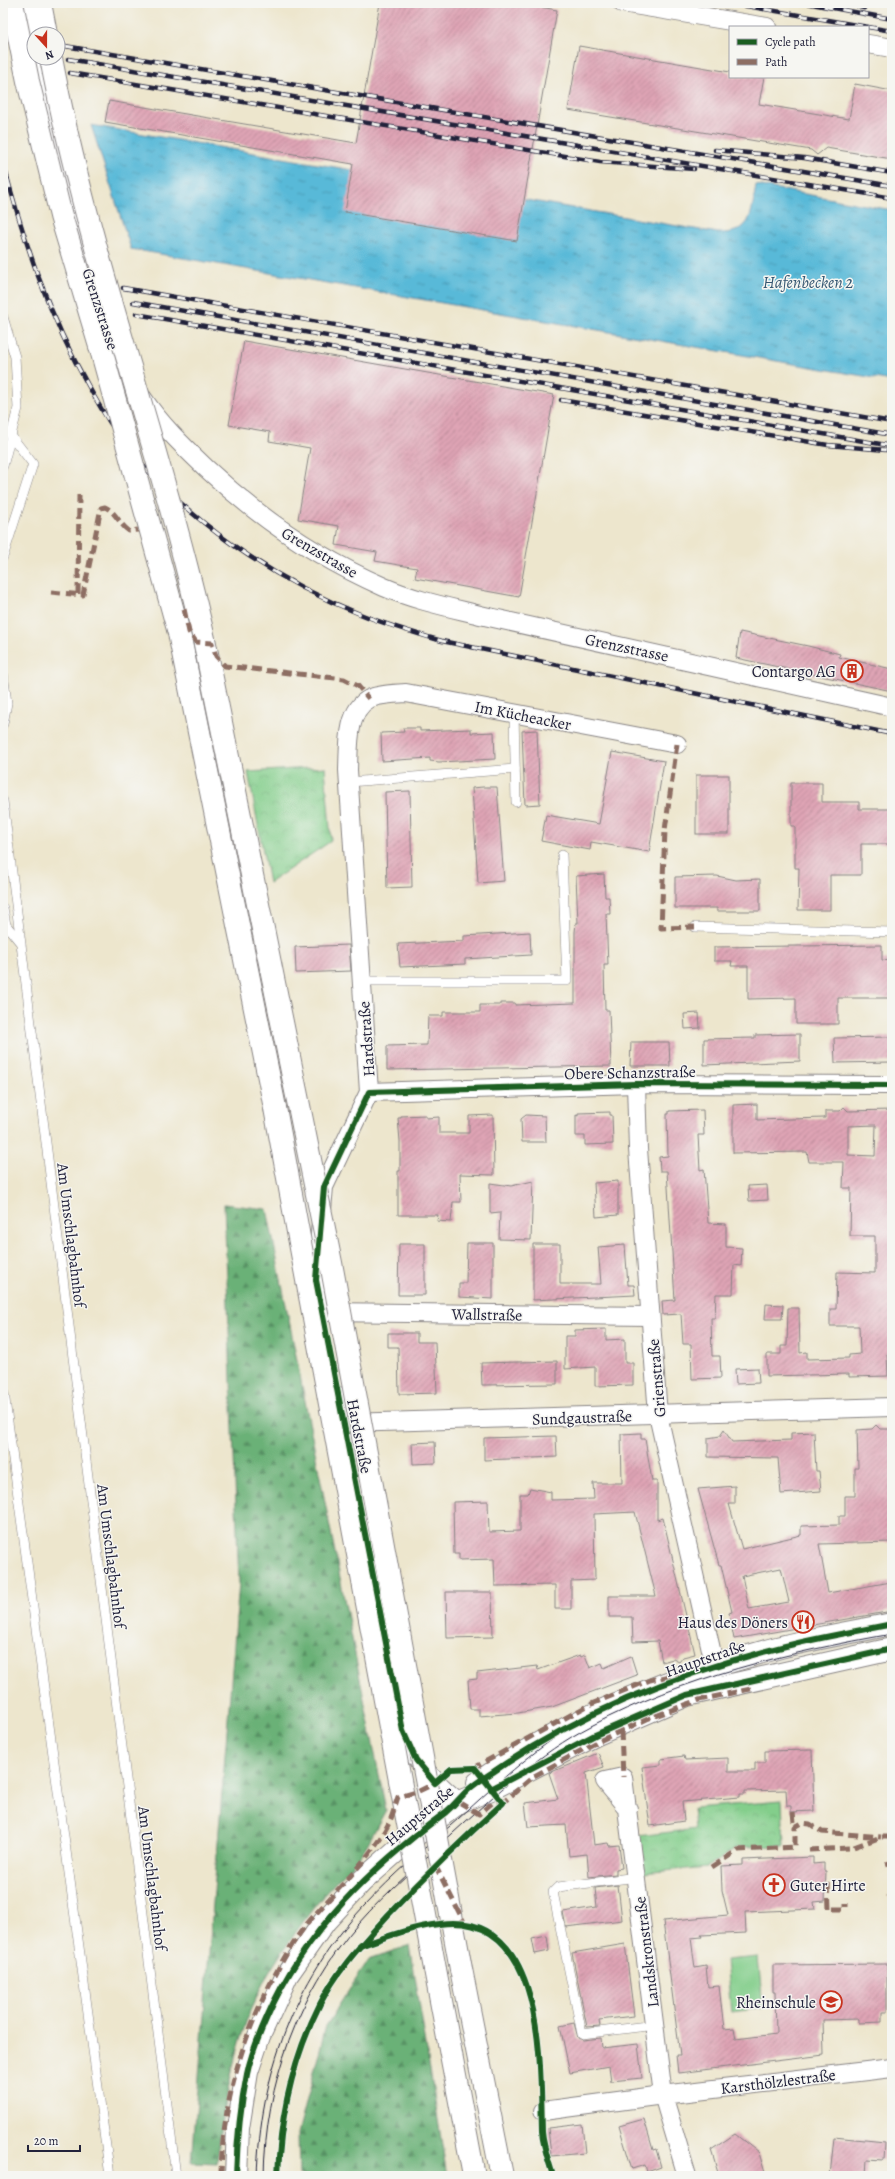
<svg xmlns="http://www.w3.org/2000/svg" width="895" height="2179" viewBox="0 0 895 2179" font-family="Alegreya,serif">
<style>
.grass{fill:#83ce8b;stroke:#527863}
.forest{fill:url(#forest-firs);stroke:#466a59}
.park{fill:url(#park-crowns);stroke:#527863}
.water{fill:url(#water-ripples);stroke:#3e6e8a}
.building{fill:url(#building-hatch);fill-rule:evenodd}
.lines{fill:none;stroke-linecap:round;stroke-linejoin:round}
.lane-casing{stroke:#888484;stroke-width:10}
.street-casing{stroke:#888484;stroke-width:20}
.secondary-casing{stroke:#888484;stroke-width:24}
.highway-casing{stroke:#888484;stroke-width:24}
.lane{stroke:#fff;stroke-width:9}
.street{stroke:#fff;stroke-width:18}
.secondary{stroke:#fff;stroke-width:22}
.highway{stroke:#fff;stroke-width:22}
.tram{stroke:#22223b;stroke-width:1}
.rail-casing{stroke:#22223b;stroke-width:4.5}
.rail{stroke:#f6f6f2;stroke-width:3;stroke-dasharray:9;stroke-linecap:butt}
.highway-bridge-casing{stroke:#888484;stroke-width:24;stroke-linecap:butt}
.highway-bridge{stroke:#fff;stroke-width:22}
.quiet{stroke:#8d6e63;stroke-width:5;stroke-dasharray:10 5;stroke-linecap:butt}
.cycleway-casing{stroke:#f6f6f2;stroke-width:8}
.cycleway{stroke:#1b5e20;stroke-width:6}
.labels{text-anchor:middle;stroke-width:3;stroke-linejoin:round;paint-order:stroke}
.street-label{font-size:16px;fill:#22223b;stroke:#f6f6f2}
.poi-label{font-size:16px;fill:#22223b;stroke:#f6f6f2;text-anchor:end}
.water-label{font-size:17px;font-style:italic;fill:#355772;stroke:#f6f6f2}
</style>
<defs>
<pattern id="forest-firs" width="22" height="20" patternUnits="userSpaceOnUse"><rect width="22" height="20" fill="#6ab177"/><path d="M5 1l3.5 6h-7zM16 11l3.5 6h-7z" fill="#579063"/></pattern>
<pattern id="park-crowns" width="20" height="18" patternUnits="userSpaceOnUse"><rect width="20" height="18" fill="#83ce8b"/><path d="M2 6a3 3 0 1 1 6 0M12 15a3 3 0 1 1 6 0" fill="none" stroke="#71b179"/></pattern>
<pattern id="water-ripples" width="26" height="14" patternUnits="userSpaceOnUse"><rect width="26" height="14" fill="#59b9d8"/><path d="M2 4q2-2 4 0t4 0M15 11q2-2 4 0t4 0" fill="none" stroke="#4996b0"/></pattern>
<pattern id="building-hatch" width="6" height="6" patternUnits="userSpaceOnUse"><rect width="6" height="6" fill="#dfa4b5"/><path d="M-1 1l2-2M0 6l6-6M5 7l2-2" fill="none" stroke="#b48594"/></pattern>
</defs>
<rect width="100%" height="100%" fill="#f6f6f2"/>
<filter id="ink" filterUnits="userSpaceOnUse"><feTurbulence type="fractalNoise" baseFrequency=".025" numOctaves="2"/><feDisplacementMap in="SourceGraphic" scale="8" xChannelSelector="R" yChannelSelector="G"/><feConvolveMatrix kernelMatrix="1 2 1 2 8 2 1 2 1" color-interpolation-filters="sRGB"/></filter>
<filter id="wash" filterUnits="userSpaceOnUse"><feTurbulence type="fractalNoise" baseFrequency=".012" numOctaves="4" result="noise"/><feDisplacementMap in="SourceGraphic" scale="16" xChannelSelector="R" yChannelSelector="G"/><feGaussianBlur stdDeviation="0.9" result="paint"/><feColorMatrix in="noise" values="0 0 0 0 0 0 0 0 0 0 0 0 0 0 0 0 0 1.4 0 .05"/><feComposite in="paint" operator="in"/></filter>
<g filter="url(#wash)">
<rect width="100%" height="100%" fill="#ede6cd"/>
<path class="grass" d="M758,1957L763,2008L731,2012L726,1960Z"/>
<g class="forest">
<path d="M224,1204L267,1209L386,1810C376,1827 368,1846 357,1860C345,1874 331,1886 320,1900C305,1918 292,1938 279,1957C237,2018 226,2091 217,2163L192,2162L239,1583Z"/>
<path d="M410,1945L447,2176H299L298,2134L326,2026L369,1959Z"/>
</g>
<g class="park">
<path d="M325,767L331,841L269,883L248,772Z"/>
<path d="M782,1801L784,1846L737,1847L707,1867L643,1873L638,1836L695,1829L693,1808Z"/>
</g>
<path class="water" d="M91,125L718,233C753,234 751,213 756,185L892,210V381L131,249Z"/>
<g id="blocks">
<g class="building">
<path d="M380,3H518L557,10L517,241L345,212L353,164L105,122L109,101L356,143Z"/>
<path d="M579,46L730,72V77H764L759,104L849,119L855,84L892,91V159L826,148L817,155L811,150L568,110Z"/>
<path d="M244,341L554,395L519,597L415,578L417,568L375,561L377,552L336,545L339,526L298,519L310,448L269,441L270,432L229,425Z"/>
<path d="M740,632L808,646L840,654L839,657L892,669V691L736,658Z"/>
<path d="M403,728H420V731L471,729V733L494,732L495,759L439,762L430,761V758L382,761L381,733L404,732Z"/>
<path d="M537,730L540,804L525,805L522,731Z"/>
<path d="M612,752L664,761L649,852L591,842L590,850L541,841L546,815L599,824Z"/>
<rect x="696" y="775" width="33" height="59"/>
<path d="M791,783H822V802H859V809H892L890,844H861V875H830V910H798L799,868H795V826H791Z"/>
<path d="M483,787H497L504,881L478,883L472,788Z"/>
<path d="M410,791L412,887L387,888L385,792Z"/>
<path d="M604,874L605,897H609L610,914H606L608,965H604L605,1010H609L611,1066L387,1070V1046L427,1045L428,1016H443V1012H480V1005H500V1003H515V1005L575,1003V932L576,923H578L576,876Z"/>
<path d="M717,876L736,880L760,879V911H717V908H675V877Z"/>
<path d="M530,932L531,955L465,959V964L400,967L398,944L464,941V936Z"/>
<path d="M349,945L351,971L296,973L295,947Z"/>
<path d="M882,945V960L892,961V998H838V1024H796V998L748,999V966H731L732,961H714V947Z"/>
<path d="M699,1013L700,1028L685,1029L684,1014Z"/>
<path d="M800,1034V1061L704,1065V1039L755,1038V1035Z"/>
<path d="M892,1037V1062L835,1063L834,1038Z"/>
<path d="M631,1042H669L670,1066H630Z"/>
<path d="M757,1104V1120L825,1118V1111H840L844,1107L848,1111L892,1110V1353L887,1354L888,1376L849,1377V1374L767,1376V1354H781V1346H787L788,1308H799L800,1353L807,1352V1359L849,1358V1355L860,1354L859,1326H830V1309H836L837,1272L875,1273V1236H850L851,1188H843L844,1162H809L807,1152L733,1153V1105ZM876,1125L875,1156L848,1155V1126Z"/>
<path d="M703,1110L704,1135H698L700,1170L704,1169L708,1223L726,1224V1247L742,1248L741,1266L734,1265L733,1294H716L715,1318H711L712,1356H720L721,1378L692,1379L691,1344H683L681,1314L663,1315L662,1301L675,1300L667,1171H660L659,1157L668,1156L667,1114H669V1111Z"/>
<path d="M610,1112V1115H612L613,1144L585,1145V1136H576V1115L578,1116V1113Z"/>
<path d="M426,1115V1118L439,1117V1133H469V1116L493,1115L494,1175L460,1174L461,1202H453L451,1222L437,1221L438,1215H398V1171H400V1141L398,1118H401V1116Z"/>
<path d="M526,1115L545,1116L546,1142H522L521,1119Z"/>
<path d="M533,1181L531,1240L499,1239L500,1212L490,1213V1183L511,1186Z"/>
<path d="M618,1181V1215L596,1217L594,1183Z"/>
<path d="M767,1185L768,1200L749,1201L748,1186Z"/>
<path d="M467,1243H493V1299L459,1297V1283H466Z"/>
<path d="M399,1244H425V1295H398Z"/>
<path d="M533,1244H560V1284H601L598,1247L625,1245L628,1285H634L635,1295L533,1300Z"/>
<path d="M766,1304L783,1305L782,1319H765Z"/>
<path d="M606,1329V1340L625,1339V1363H633V1385L595,1386V1367L565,1369V1336H575V1330Z"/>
<path d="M388,1333H417V1342H435L437,1393L399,1394L398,1347H388Z"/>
<path d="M557,1361V1384L482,1385L481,1363Z"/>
<path d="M758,1368L759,1383L736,1384L735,1369Z"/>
<path d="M876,1425L880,1429H892V1542L819,1544L828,1593L891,1582L892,1611L734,1639L729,1613L732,1612L721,1565H719L698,1489L735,1486V1504H729L742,1549L801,1535V1526L839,1525V1516H845V1496H855V1468H858L857,1430L872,1429ZM781,1568L789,1602L749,1609L742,1576Z"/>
<path d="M724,1430L732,1442L791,1440V1433L814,1432L816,1471H819L821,1491L781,1494L778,1458L708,1457V1438L720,1436Z"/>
<path d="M641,1433V1439H645L652,1481H657V1520L663,1518L695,1654L683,1657L679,1662L673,1659L662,1662L658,1641L633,1642L632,1617H609V1596H656L635,1512L594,1514L595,1580L571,1581V1609H555V1585L495,1586L494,1559L459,1560V1554H454L453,1502L488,1501L489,1532L520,1531V1494H528L530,1488L551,1492V1500L594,1499L593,1483H622L621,1434Z"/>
<path d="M556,1436L557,1457L484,1460V1438Z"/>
<path d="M435,1442L436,1463L413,1464L412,1443Z"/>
<path d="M446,1592H492L493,1637L447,1638Z"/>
<path d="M580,1655L581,1657L585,1655L590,1668L602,1663L604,1668L631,1656L637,1675L552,1707L518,1713L479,1716V1709H470L468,1680L477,1679V1673L537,1666L538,1670Z"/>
<path d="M812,1750L814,1811L791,1812V1806H787L786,1790L745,1791V1794H740V1797L682,1802L684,1821L650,1826L642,1767L661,1765V1759L684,1756L685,1760L728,1758V1771H755V1763H765V1751Z"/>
<path d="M598,1753L604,1767L586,1773L594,1845L608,1843L609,1846L619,1845L622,1868L616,1869V1874L589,1877L587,1854L569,1856L566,1825L528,1827L525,1803L558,1799L549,1773Z"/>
<path d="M813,1857V1864L824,1863V1871H826L825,1901L814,1902L815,1909L745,1912L746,1933L701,1935L702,1937L691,1938L695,1968L706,1966L708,1987L719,1986L724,2029L734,2028L736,2039L776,2034L775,1992H773V1965L887,1964V2012H882V2022L859,2023V2019L823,2020L824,2055L678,2073L676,2055H680L663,1921L728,1915L722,1890L721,1866L743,1865V1860Z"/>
<path d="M618,1885L622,1920L566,1927L563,1912L597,1907L595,1888Z"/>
<path d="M547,1936L549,1951L535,1954L532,1939Z"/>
<path d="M625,1944L634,2016L599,2020L600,2026L587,2027L572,1953Z"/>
<path d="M574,2023L578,2038L583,2040L601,2038L602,2048L638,2044L642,2078L611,2081L609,2066L570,2073L560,2026Z"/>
<path d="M644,2119L653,2150L656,2149L661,2167L647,2172L645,2165L632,2169L619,2126Z"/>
<path d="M582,2124L585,2153L551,2156L548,2128Z"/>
<path d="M735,2134L759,2153L766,2176H719L711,2150Z"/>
<path d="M834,2137L884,2142L883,2160L867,2159L866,2176H830Z"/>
</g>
</g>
</g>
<g filter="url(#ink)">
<use href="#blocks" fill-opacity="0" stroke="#888484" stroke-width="1"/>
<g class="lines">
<g class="lane-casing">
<g id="lane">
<path d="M3,317L15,357L18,408L3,466"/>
<path d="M3,430L12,437L33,464L3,557"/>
<path d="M3,673L7,703L3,724"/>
<path d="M514,714L516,802"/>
<path d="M349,782L515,769"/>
<path d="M3,801L176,2176"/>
<path d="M3,908L6,925L19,941"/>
<path d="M695,927L892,932"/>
<path d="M362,981H567L562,855"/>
<path d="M3,1385L110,2176"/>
<path d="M637,1877L558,1887L553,1892L582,2034L655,2025"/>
</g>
</g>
<g class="street-casing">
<g id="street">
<path d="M28,3L34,37"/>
<path d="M622,3L767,27"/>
<path d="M868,44L892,48"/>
<path d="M38,58L63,179L92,283"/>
<path d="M101,313L112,345L124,369"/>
<path d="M142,397C160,424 183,446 207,469C259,518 318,558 384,587C414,600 448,607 480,615L892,707"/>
<path d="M636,1084L638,1149L658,1415L715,1667"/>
<path d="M369,1092L636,1084L892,1085"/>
<path d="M320,1299L316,1280L324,1187L369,1092L348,770C349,749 346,711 369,699C378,694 395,694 406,693L677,744"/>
<path d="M323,1312L650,1316"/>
<path d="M339,1396L350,1452"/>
<path d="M347,1423L892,1407"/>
<path d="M395,1691C406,1748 414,1765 459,1802"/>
<path d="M628,1809L605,1781L623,1777L663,2095L687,2176"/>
<path d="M543,2111L663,2095L892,2068"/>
</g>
</g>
<g class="secondary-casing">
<g id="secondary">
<path d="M478,1783C566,1719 672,1676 777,1648C815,1638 854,1632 892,1624"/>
<path d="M236,2176L238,2128L247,2072L259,2036L287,1975L325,1921L361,1882L404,1844L459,1802L491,1789L595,1735L687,1695L892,1649"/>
</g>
</g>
<g class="highway-casing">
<g id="highway">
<path d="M40,3L46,34"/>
<path d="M179,633L275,1108"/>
<path d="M435,1969L474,2176"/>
<path d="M461,1969L502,2176"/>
</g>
</g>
<use href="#lane" class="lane"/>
<use href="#street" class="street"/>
<use href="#secondary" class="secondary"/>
<use href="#highway" class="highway"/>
<g class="tram">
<path d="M257,2176C260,2075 294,1981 364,1906C393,1875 426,1847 458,1819C500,1781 541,1742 591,1716C686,1669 789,1645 892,1624"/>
<path d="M264,2176C265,2083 298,1994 358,1924C387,1891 421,1863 453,1833C496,1794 539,1753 591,1726C684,1677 789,1652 892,1634"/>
</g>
<g class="rail-casing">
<g id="rail">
<path d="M729,3L868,27"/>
<path d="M806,3L892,19"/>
<path d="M847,3L864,8"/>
<path d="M868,27L892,31"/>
<path d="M65,46L892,186"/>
<path d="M68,59L892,198"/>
<path d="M70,73L600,162L694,169"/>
<path d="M715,150L804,158L892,173"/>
<path d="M3,162C24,241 48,315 89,387C100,407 112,428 126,446C187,520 271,579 360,614C387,625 414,633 442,641L892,734"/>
<path d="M123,288L892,422"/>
<path d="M133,302L892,435"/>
<path d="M136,314L892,446"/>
<path d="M561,400L828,445L886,450"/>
</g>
</g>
<use href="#rail" class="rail"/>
<g class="highway-bridge-casing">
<g id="highway-bridge">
<path d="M12,3L28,81L61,216L102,353L179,633"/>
<path d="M51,58C88,255 160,444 204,639L331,1263L461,1969"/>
<path d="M275,1108C326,1395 384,1682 435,1969"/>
</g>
</g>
<use href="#highway-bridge" class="highway-bridge"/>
<g class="quiet">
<path d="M51,592L83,595L101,508L105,507C115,511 120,525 129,531L138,530"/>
<path d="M78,594L79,495"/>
<path d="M184,609L189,632L196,642L212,643L216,656L225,666L344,679L358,686L369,699"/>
<path d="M677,744L665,830L661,928L695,927"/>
<path d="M621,1731L623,1777"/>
<path d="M472,1769L589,1705L650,1680L679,1674"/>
<path d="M459,1802L479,1814L492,1803H503"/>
<path d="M500,1805L534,1776L599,1741L647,1719L699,1700L755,1688"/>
<path d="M793,1812L794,1822L797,1825"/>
<path d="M809,1850L851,1848L881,1837H892"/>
<path d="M886,1864L892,1862"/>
<path d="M435,1865L465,1924"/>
<path d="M712,1867L738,1850L795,1847V1827L802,1823L810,1824L822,1832L881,1837"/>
<path d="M828,1883L829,1909H846V1903"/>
<path d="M887,1894L892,1895"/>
<path d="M221,2176C222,2104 242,2036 276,1973C284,1958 293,1942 303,1929C330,1895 369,1862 389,1823C393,1815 395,1805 398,1797L417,1792L437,1782"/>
</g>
<g class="cycleway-casing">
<g id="cycleway">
<path d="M491,1789L595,1735L687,1695L892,1649"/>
<path d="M360,1946C386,1937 412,1927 439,1924C546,1909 540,2063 542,2132C543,2146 549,2162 553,2176"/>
<path d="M236,2176C237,2142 240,2108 247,2074C251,2054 259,2035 267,2017C305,1930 372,1867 446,1812C457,1803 460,1797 469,1789C477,1782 487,1776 496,1770C580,1713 680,1673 778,1648C815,1638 854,1632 892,1624"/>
<path d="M278,2176C280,2116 293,2058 320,2004C337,1970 363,1943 388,1915C425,1876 463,1839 503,1803L475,1768L451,1769L435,1783L416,1760L403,1731L316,1280L324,1187L369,1092L636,1084L892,1085"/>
</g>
</g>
<use href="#cycleway" class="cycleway"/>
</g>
</g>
<defs>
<g id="building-ring" transform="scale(1.15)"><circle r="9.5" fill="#f6f6f2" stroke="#c8321e" stroke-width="1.5"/><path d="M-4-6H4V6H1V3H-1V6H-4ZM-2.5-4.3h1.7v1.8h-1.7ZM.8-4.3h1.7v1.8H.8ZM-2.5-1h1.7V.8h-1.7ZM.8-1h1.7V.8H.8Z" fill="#c8321e"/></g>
<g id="restaurant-ring" transform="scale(1.15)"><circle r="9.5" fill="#f6f6f2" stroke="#c8321e" stroke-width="1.5"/><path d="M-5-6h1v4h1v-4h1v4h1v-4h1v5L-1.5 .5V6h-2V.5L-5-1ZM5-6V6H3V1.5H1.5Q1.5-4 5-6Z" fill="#c8321e"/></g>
<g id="church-ring" transform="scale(1.15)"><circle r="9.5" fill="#f6f6f2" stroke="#c8321e" stroke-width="1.5"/><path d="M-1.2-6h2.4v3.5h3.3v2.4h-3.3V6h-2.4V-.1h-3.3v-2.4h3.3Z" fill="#c8321e"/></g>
<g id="school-ring" transform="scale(1.15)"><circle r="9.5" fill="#f6f6f2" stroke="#c8321e" stroke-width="1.5"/><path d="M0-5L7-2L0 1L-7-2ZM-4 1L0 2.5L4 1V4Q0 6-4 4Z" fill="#c8321e"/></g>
</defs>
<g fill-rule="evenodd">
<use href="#building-ring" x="852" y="671"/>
<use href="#restaurant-ring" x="803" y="1622"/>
<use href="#church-ring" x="774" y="1885"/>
<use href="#school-ring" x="831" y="2002"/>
</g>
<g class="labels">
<g class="street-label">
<text transform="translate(101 309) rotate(72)" y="6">Grenzstrasse</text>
<text transform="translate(320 552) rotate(30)" y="6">Grenzstrasse</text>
<text transform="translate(627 647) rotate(12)" y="6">Grenzstrasse</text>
<text transform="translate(523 715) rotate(11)" y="6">Im Kücheacker</text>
<text transform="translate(366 1039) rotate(-94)" y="6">Hardstraße</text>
<text transform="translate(630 1072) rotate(-1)" y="6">Obere Schanzstraße</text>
<text transform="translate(72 1235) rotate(83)" y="6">Am Umschlagbahnhof</text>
<text transform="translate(487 1314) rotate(1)" y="6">Wallstraße</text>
<text transform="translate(656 1378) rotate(-95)" y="6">Grienstraße</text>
<text transform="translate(582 1417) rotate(-2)" y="6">Sundgaustraße</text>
<text transform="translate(360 1436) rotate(79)" y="6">Hardstraße</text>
<text transform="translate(112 1556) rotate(83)" y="6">Am Umschlagbahnhof</text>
<text transform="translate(705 1658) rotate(-19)" y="6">Hauptstraße</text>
<text transform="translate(419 1815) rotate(-40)" y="6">Hauptstraße</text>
<text transform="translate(153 1878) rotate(83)" y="6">Am Umschlagbahnhof</text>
<text transform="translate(646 1952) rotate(-97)" y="6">Landskronstraße</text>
<text transform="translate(778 2081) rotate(-7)" y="6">Karsthölzlestraße</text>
</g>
<g class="poi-label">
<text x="836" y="677">Contargo AG</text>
<text x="788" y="1628">Haus des Döners</text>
<text x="790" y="1891" text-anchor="start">Guter Hirte</text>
<text x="816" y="2008">Rheinschule</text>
</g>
<g class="water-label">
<text x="808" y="288">Hafenbecken 2</text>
</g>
</g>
<rect width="895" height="2179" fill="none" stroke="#f6f6f2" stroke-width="16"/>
<rect x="729" y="26" width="140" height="52" fill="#f6f6f2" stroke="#a1a1a9"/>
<rect x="737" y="39" width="20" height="6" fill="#1b5e20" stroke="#a1a1a9"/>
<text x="765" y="46" font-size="12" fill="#22223b">Cycle path</text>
<rect x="737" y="59" width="20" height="6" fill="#8d6e63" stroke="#a1a1a9"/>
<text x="765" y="66" font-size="12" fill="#22223b">Path</text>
<g transform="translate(46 46) rotate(159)"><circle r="19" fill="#f6f6f2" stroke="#a1a1a9"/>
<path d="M0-3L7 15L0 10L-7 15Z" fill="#c8321e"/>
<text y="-6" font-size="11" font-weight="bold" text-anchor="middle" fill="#22223b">N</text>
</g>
<path d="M28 2145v6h52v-6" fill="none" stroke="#22223b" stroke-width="2"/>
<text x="34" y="2145" font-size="12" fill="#22223b" stroke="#f6f6f2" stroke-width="3" paint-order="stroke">20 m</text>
</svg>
